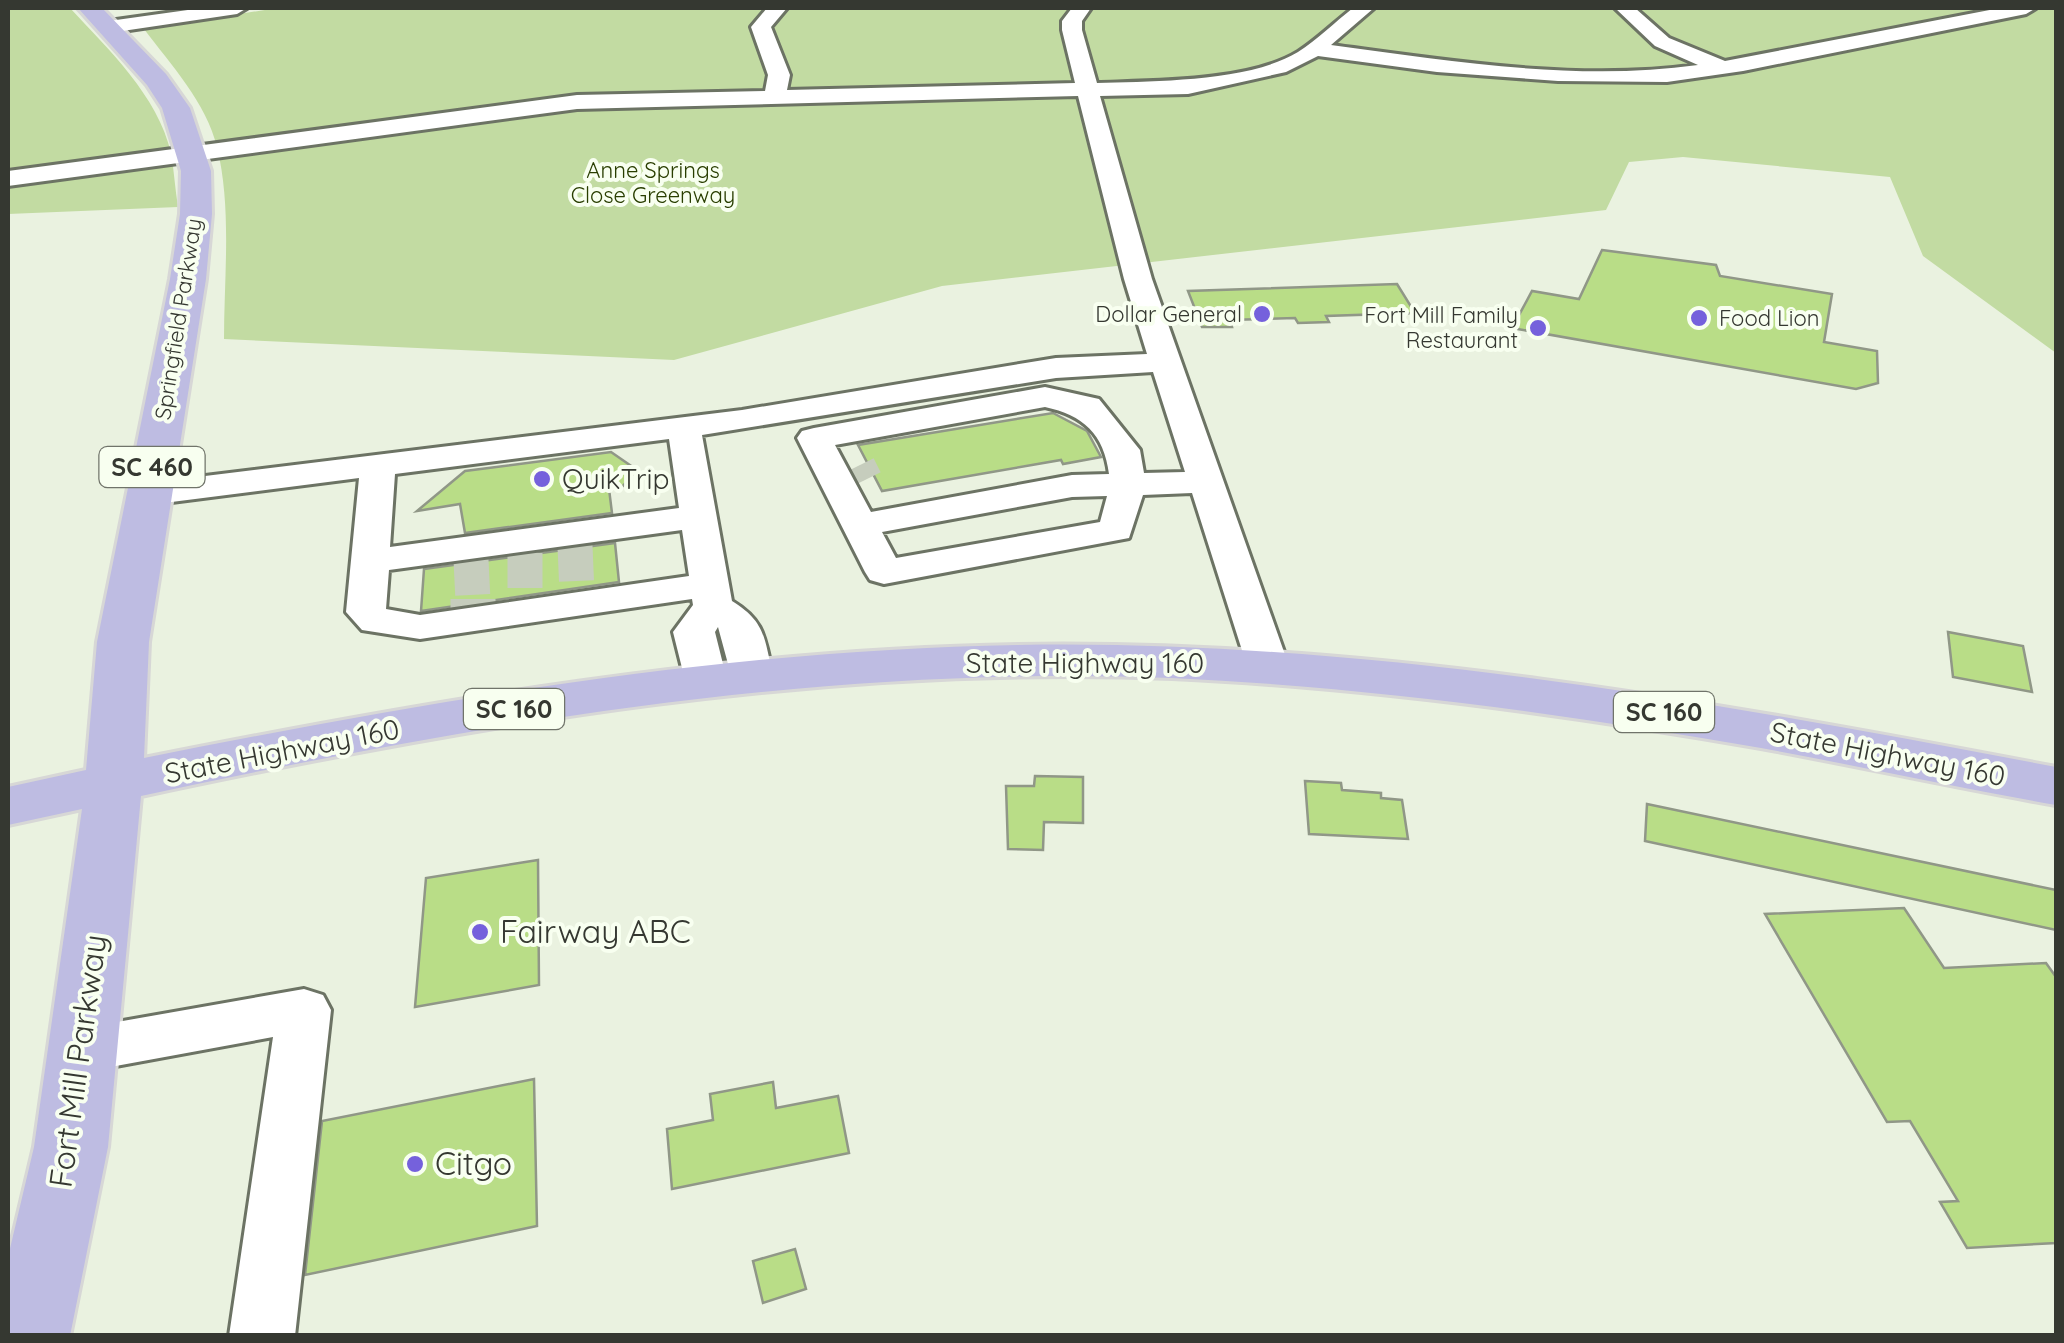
<svg xmlns="http://www.w3.org/2000/svg" width="2064" height="1343" viewBox="0 0 2064 1343" font-family="Quicksand,sans-serif">
<style>
.green{fill:#c2dba2}
.building{fill:#b9dd87;stroke:#909787;stroke-width:2.5}
.lines{fill:none;stroke-linecap:round;stroke-linejoin:round}
.minor-tunnel-far1{stroke:#c6cdbd;stroke-width:35;stroke-dasharray:35 18;stroke-linecap:butt}
.minor-tunnel{stroke:#c6cdbd;stroke-width:45;stroke-dasharray:45 22;stroke-linecap:butt}
.minor-casing{stroke:#6c7364;stroke-width:6}
.major-casing{stroke:#d7d7d6;stroke-width:6}
.minor{fill:#fff;fill-rule:evenodd}
.major{fill:#bebce2;fill-rule:evenodd}
.poi-dot{fill:#7561dc;stroke:#f8fff0;stroke-width:4}
.labels{text-anchor:middle;stroke-width:8;stroke-linejoin:round;paint-order:stroke}
.far-park-label{font-size:22px;fill:#293e00;stroke:#f8fff0}
.far-poi-label{font-size:22px;fill:#353831;stroke:#f8fff0;text-anchor:end}
.far-street-label{font-size:22px;fill:#353831;stroke:#f8fff0}
.shield{fill:#f8fff0;stroke:#70746a;stroke-width:2.5}
.shield-label{font-size:25px;font-weight:bold;fill:#353831}
.poi-label{font-size:28px;fill:#353831;stroke:#f8fff0;text-anchor:start}
.street-label{font-size:28px;fill:#353831;stroke:#f8fff0}
.near-poi-label{font-size:32px;fill:#353831;stroke:#f8fff0;text-anchor:start}
.near-street-label{font-size:32px;fill:#353831;stroke:#f8fff0}
</style>
<rect width="100%" height="100%" fill="#eaf2e0"/>
<g class="green">
<path d="M8,8H70C108,49 158,96 171,153C174,170 175,189 178,207L8,214Z"/>
<path d="M277,8H2056V353L1923,256L1890,177L1683,157L1629,162L1606,210L942,286L674,360L224,339C224,277 232,208 217,147C206,102 171,65 144,29Z"/>
</g>
<g class="building">
<path d="M1602,250L1716,265L1720,276L1832,294L1824,342L1877,351L1878,383L1856,389L1512,328L1532,291L1579,299Z"/>
<path d="M1397,284L1415,313L1326,316L1329,322L1298,323L1295,318L1230,320L1232,327H1202L1188,291Z"/>
<path d="M1053,413L1087,431L1101,457L1063,464L1061,460L882,491L858,445Z"/>
<path d="M611,452L637,470L621,488L609,489L612,513L465,533L460,504L417,511L465,471Z"/>
<path d="M615,543L619,582L421,611L424,569Z"/>
<path d="M1948,632L2023,646L2032,692L1953,677Z"/>
<path d="M1035,776L1083,777V823L1044,822L1043,850L1008,849L1006,786H1034Z"/>
<path d="M1305,781L1341,783L1342,790L1381,793V798L1402,800L1408,839L1309,834Z"/>
<path d="M1647,804L2056,890V930L1645,841Z"/>
<path d="M538,860L539,985L415,1007L426,878Z"/>
<path d="M1904,908L1944,968L2046,963L2056,977V1243L1967,1248L1940,1202L1958,1201L1910,1121L1887,1122L1765,914Z"/>
<path d="M534,1079L537,1226L305,1275L322,1121Z"/>
<path d="M773,1082L776,1108L838,1096L849,1153L672,1189L667,1129L713,1120L710,1094Z"/>
<path d="M795,1249L806,1289L763,1303L753,1261Z"/>
</g>
<g class="lines">
<g class="minor-tunnel-far1">
<path d="M858,466L865,480"/>
<path d="M575,546L577,593"/>
<path d="M525,553V600"/>
<path d="M471,560L473,601"/>
</g>
<path class="minor-tunnel" d="M473,599V608"/>
<g class="minor-casing">
<g id="minor">
<path d="M202,8H247L237,14L109,33L99,27L109,21Z"/>
<path d="M767,8H787L771,27L790,75L787,90L1075,83L1062,30V21L1072,8H1091L1082,21V30L1097,83C1153,81 1249,82 1298,52C1317,40 1335,22 1353,8H1374L1331,45C1450,61 1578,82 1698,65L1655,46L1615,8H1635L1669,38L1725,61L2000,8H2036L2026,14L1743,71L1667,82L1558,81L1437,72L1318,56L1286,72L1188,94L1100,96L1152,279L1289,666L1283,675L1268,679L1253,675L1247,666L1192,493L1143,495L1129,538L884,584L870,580L865,572L797,438L802,431L814,428L1045,387L1099,399L1140,450L1144,473L1185,472L1153,372L1056,378L702,435L732,601C766,622 764,638 773,675L767,684L752,688L737,684L731,675L718,627L715,632L727,680L721,689L706,693L691,689L685,680L673,632L693,605L692,599L420,639L362,630L346,612L359,478L148,505L135,502L130,494L135,486L148,483L742,410L1056,358L1147,354L1124,279L1078,96L577,109L8,186V171L577,95L765,91L768,75L751,27ZM1045,407C1083,415 1104,434 1109,474L1072,475L871,512L835,445ZM669,439L679,508L390,547L395,474ZM1107,496L1100,522L896,558L882,532L1072,497ZM682,530L689,576L420,615L386,609L389,570Z"/>
<path d="M304,989L323,995L331,1010L295,1336H229L273,1037L83,1072L63,1066L55,1050L63,1034L83,1028Z"/>
</g>
</g>
<g class="major-casing">
<path id="major" d="M78,8H102L166,74L190,108L211,171L212,214L206,279L149,642L144,758C433,700 722,650 1018,645C1367,639 1715,702 2056,767V805C1958,788 1859,766 1761,748C1566,714 1369,687 1172,678C823,664 481,723 141,796L108,1147L70,1336H8V1257L34,1147L82,809L8,825V787L86,770L97,642L170,279L180,214L181,171L162,108L147,85Z"/>
</g>
<use href="#minor" class="minor"/>
<use href="#major" class="major"/>
</g>
<g class="poi-dot">
<circle cx="1262" cy="314" r="10"/>
<circle cx="1699" cy="318" r="10"/>
<circle cx="1538" cy="328" r="10"/>
<circle cx="542" cy="479" r="10"/>
<circle cx="480" cy="932" r="10"/>
<circle cx="415" cy="1164" r="10"/>
</g>
<g class="labels">
<g class="far-park-label">
<text x="653" y="178">Anne Springs<tspan x="653" dy="25">Close Greenway</tspan></text>
</g>
<g class="far-poi-label">
<text x="1242" y="322">Dollar General</text>
<text x="1518" y="323">Fort Mill Family<tspan x="1518" dy="25">Restaurant</tspan></text>
<text x="1719" y="326" text-anchor="start">Food Lion</text>
</g>
<g class="far-street-label">
<text transform="translate(178 319) rotate(-81)" y="8">Springfield Parkway</text>
</g>
<g class="shield">
<rect x="99.5" y="447" width="105" height="40" rx="8"/>
<rect x="464" y="689" width="100" height="40" rx="8"/>
<rect x="1614" y="692" width="100" height="40" rx="8"/>
</g>
<g class="shield-label">
<text x="152" y="476">SC 460</text>
<text x="514" y="718">SC 160</text>
<text x="1664" y="721">SC 160</text>
</g>
<g class="poi-label">
<text x="562" y="489">QuikTrip</text>
</g>
<g class="street-label">
<text x="1085" y="673">State Highway 160</text>
<text transform="translate(282 751) rotate(-11)" y="10">State Highway 160</text>
<text transform="translate(1888 754) rotate(11)" y="10">State Highway 160</text>
</g>
<g class="near-poi-label">
<text x="500" y="943">Fairway ABC</text>
<text x="435" y="1175">Citgo</text>
</g>
<g class="near-street-label">
<text transform="translate(78 1061) rotate(-82)" y="11">Fort Mill Parkway</text>
</g>
</g>
<rect width="2064" height="1343" fill="none" stroke="#353831" stroke-width="20"/>
</svg>
